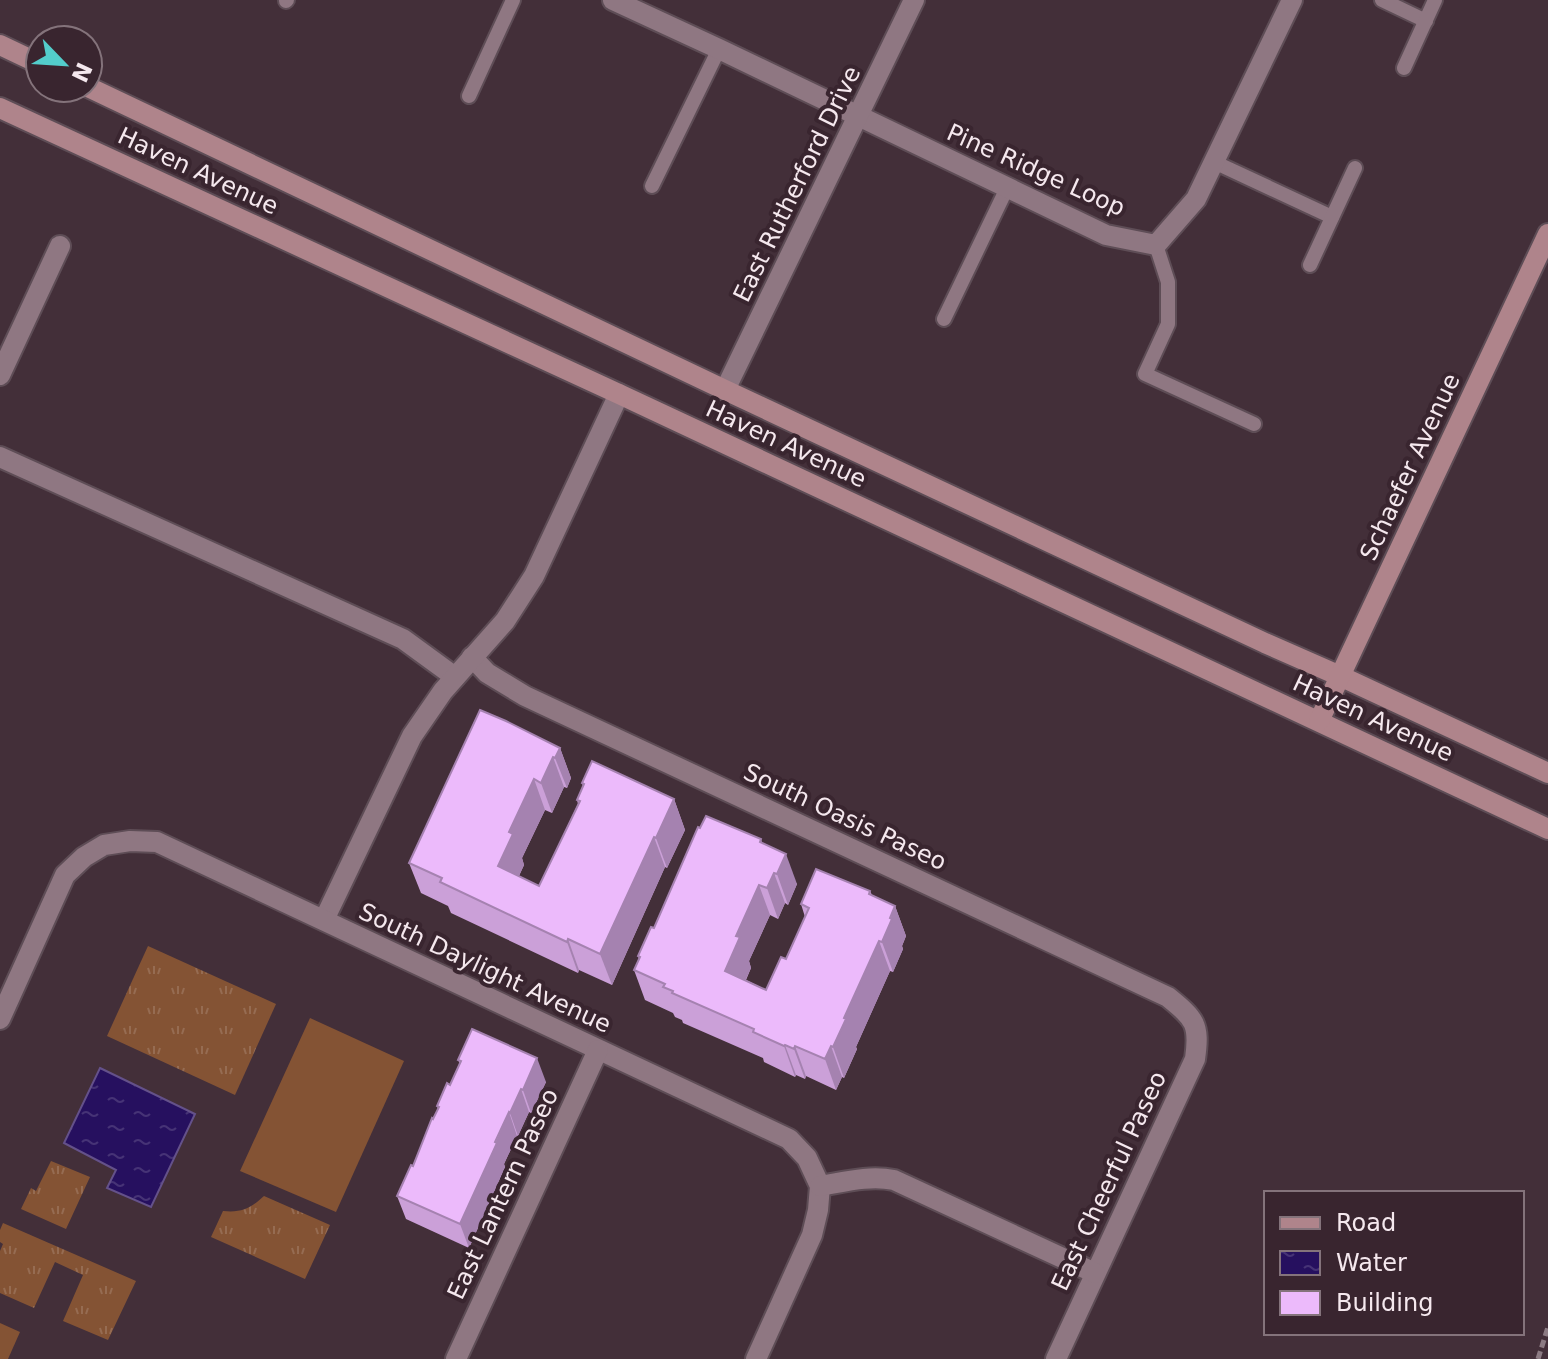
<svg xmlns="http://www.w3.org/2000/svg" width="1548" height="1359" viewBox="0 0 1548 1359" font-family="'DejaVu Sans',sans-serif">
<style>
.grass{fill:url(#grass-tufts)}
.garden{fill:#845334}
.water{fill:url(#water-ripples);stroke:#64518a;stroke-width:2}
.lines{fill:none;stroke-linecap:round;stroke-linejoin:round}
.lane-casing{stroke:#5e4d56;stroke-width:18}
.street-casing{stroke:#5e4d56;stroke-width:24}
.secondary-casing{stroke:#5e4d56;stroke-width:24}
.path{stroke:#8c7b83;stroke-width:5;stroke-dasharray:8 4;stroke-linecap:butt}
.lane{stroke:#8f7782;stroke-width:14}
.street{stroke:#8f7782;stroke-width:20}
.secondary{stroke:#af848b;stroke-width:20}
.wall{fill:#cba0d8}
.shaded-wall{fill:#a582b0}
.building{fill:#ecbafb;stroke:#a582b0;stroke-width:2}
.labels{text-anchor:middle;stroke-width:8;stroke-linejoin:round;paint-order:stroke}
.street-label{font-size:24px;fill:#f5e8ee;stroke:#39252f}
</style>
<defs>
<pattern id="grass-tufts" width="24" height="20" patternUnits="userSpaceOnUse" patternTransform="scale(2)"><rect width="24" height="20" fill="#845334"/><path d="M3 7l-1-3M5 7V3M7 7l1-3M15 17l-1-3M17 17v-4M19 17l1-3" fill="none" stroke="#966c52"/></pattern>
<pattern id="water-ripples" width="26" height="14" patternUnits="userSpaceOnUse" patternTransform="scale(2)"><rect width="26" height="14" fill="#26105f"/><path d="M2 4q2-2 4 0t4 0M15 11q2-2 4 0t4 0" fill="none" stroke="#463376"/></pattern>
</defs>
<rect width="100%" height="100%" fill="#432f39"/>
<g class="grass">
<path d="M148,946L276,1004L235,1095L107,1036Z"/>
<path d="M51,1161L90,1177L66,1229L21,1209L31,1188L36,1191Z"/>
<path d="M264,1196L330,1225L305,1279L211,1237L223,1211C242,1213 251,1208 264,1196Z"/>
<path d="M3,1223L136,1281L108,1340L63,1321L83,1275L55,1262L34,1308L0,1293V1251L3,1244L0,1242V1230Z"/>
</g>
<g class="garden">
<path d="M310,1018L404,1061L336,1212L240,1171Z"/>
<path d="M0,1323L20,1332L8,1359H0Z"/>
</g>
<path class="water" d="M100,1068L195,1114L151,1207L107,1188L116,1170L64,1143Z"/>
<g class="lines">
<g class="lane-casing">
<g id="lane">
<path d="M1382,0L1426,21"/>
<path d="M286,1L287,0"/>
<path d="M1404,68L1435,0"/>
<path d="M469,96L513,0"/>
<path d="M1214,162L1332,217"/>
<path d="M652,186L719,49"/>
<path d="M1156,245L1168,282V324L1145,374L1254,424"/>
<path d="M1310,265L1355,168"/>
<path d="M944,319L1007,188"/>
</g>
</g>
<g class="street-casing">
<g id="street">
<path d="M613,0L719,49L1106,235L1156,245L1196,199L1292,0"/>
<path d="M0,375L60,246"/>
<path d="M725,390L914,0"/>
<path d="M0,457L403,639L455,677"/>
<path d="M472,657L487,673L525,696L1168,997C1195,1019 1200,1024 1195,1059L1056,1359"/>
<path d="M324,920L412,736L443,691L505,621L534,576L619,394"/>
<path d="M0,1019L65,875L84,857L104,845L130,841L157,842L789,1139L807,1158L820,1186L818,1210L812,1235L756,1359"/>
<path d="M820,1186C844,1182 869,1175 894,1180L1095,1273"/>
<path d="M456,1359L598,1050"/>
</g>
</g>
<g class="secondary-casing">
<g id="secondary">
<path d="M0,45L40,64"/>
<path d="M88,87L725,390L1265,643L1340,676L1548,773"/>
<path d="M0,108L619,394L1548,829"/>
<path d="M1319,721L1548,234"/>
</g>
</g>
<path class="path" d="M1538,1359L1548,1327"/>
<use href="#lane" class="lane"/>
<use href="#street" class="street"/>
<use href="#secondary" class="secondary"/>
</g>
<g class="wall">
<path d="M560,748L571,778L567,788L564,787L552,813L545,810L522,858L524,865L519,876L539,886L578,804L577,800L583,786L582,783L674,799L685,830L667,868L665,867L612,985L579,970L578,973L451,913L448,906L421,893L409,863Z"/>
<path d="M700,828L761,839L762,843L797,884L788,905L785,903L778,919L770,915L749,961L751,968L746,980L766,990L786,959L805,917L801,904L870,891L872,895L895,906L906,936L902,946L903,949L893,972L890,971L856,1047L857,1049L844,1078L842,1077L836,1090L806,1076L805,1079L796,1075L795,1077L764,1062L763,1058L683,1023L682,1020L675,1017L673,1013L645,1000L634,970L639,959L638,956L654,928Z"/>
<path d="M458,1060L546,1082L531,1113L529,1112L518,1136H517L504,1164L505,1167L469,1248L406,1219L397,1196L413,1166L438,1109L437,1106L450,1085L460,1064Z"/>
</g>
<g class="shaded-wall">
<path d="M560,748L571,778L567,788L555,758Z"/>
<path d="M553,757L564,787L552,813L541,783Z"/>
<path d="M534,779L545,810L522,858L524,865L509,897L498,866L509,832Z"/>
<path d="M674,799L685,830L667,868L656,838Z"/>
<path d="M654,837L665,867L612,985L600,954Z"/>
<path d="M786,854L797,884L788,905L777,874Z"/>
<path d="M774,873L785,903L778,919L767,888Z"/>
<path d="M759,885L770,915L749,961L751,968L736,1001L725,971L736,936Z"/>
<path d="M895,906L906,936L902,946L903,949L893,972L882,942Z"/>
<path d="M568,939L579,970L578,973L567,942Z"/>
<path d="M879,941L890,971L856,1047L857,1049L844,1078L833,1047L844,1018Z"/>
<path d="M785,1045L796,1075L795,1077L784,1046Z"/>
<path d="M795,1046L806,1076L805,1079L794,1049Z"/>
<path d="M831,1046L842,1077L836,1090L825,1059Z"/>
<path d="M537,1058L546,1082L531,1113L523,1090Z"/>
<path d="M521,1089L529,1112L518,1136L510,1113Z"/>
<path d="M509,1112L517,1136L504,1164L505,1167L469,1248L460,1224Z"/>
</g>
<g class="building">
<path d="M480,710L506,721L560,748L555,758L553,757L541,783L534,779L509,832L513,834L498,866L539,886L580,801L577,800L584,784L582,783L592,761L674,799L656,838L654,837L600,954L568,939L567,942L440,882L442,878L409,863Z"/>
<path d="M706,816L761,839L760,842L786,854L777,874L774,873L767,888L759,885L736,936L740,937L725,971L766,990L781,957L786,959L809,908L801,904L816,869L870,891L869,894L895,906L890,918L892,919L882,942L879,941L844,1018L846,1019L833,1047L831,1046L825,1059L795,1046L794,1049L785,1045L784,1046L753,1032L754,1029L672,993L673,991L663,987L665,984L634,970L640,957L638,956L651,927L654,928L698,827L700,828Z"/>
<path d="M472,1029L537,1058L523,1090L521,1089L510,1113L509,1112L495,1142L497,1143L460,1224L397,1196L411,1165L413,1166L432,1118L433,1119L439,1107L437,1106L447,1083L450,1085L461,1061L458,1060Z"/>
</g>
<g class="labels">
<g class="street-label">
<text transform="translate(1036 170) rotate(24)" y="8">Pine Ridge Loop</text>
<text transform="translate(198 171) rotate(25)" y="8">Haven Avenue</text>
<text transform="translate(797 184) rotate(-64)" y="8">East Rutherford Drive</text>
<text transform="translate(786 444) rotate(25)" y="8">Haven Avenue</text>
<text transform="translate(1410 467) rotate(-65)" y="8">Schaefer Avenue</text>
<text transform="translate(1373 718) rotate(25)" y="8">Haven Avenue</text>
<text transform="translate(845 817) rotate(25)" y="8">South Oasis Paseo</text>
<text transform="translate(485 968) rotate(25)" y="8">South Daylight Avenue</text>
<text transform="translate(1109 1181) rotate(-65)" y="8">East Cheerful Paseo</text>
<text transform="translate(503 1194) rotate(-65)" y="8">East Lantern Paseo</text>
</g>
</g>
<rect x="1264" y="1191" width="260" height="144" fill="#39252f" stroke="#84737b" stroke-width="2"/>
<rect x="1280" y="1217" width="40" height="12" fill="#af848b" stroke="#84737b" stroke-width="2"/>
<text x="1336" y="1231" font-size="24" fill="#f5e8ee">Road</text>
<rect x="1280" y="1251" width="40" height="24" fill="url(#water-ripples)" stroke="#84737b" stroke-width="2"/>
<text x="1336" y="1271" font-size="24" fill="#f5e8ee">Water</text>
<rect x="1280" y="1291" width="40" height="24" fill="#ecbafb" stroke="#84737b" stroke-width="2"/>
<text x="1336" y="1311" font-size="24" fill="#f5e8ee">Building</text>
<g transform="translate(64 64) rotate(115)"><circle r="38" fill="#39252f" stroke="#84737b" stroke-width="2"/>
<path d="M0-6L14 30L0 20L-14 30Z" fill="#53cdcb"/>
<text y="-12" font-size="22" font-weight="bold" text-anchor="middle" fill="#f5e8ee">N</text>
</g>
</svg>
